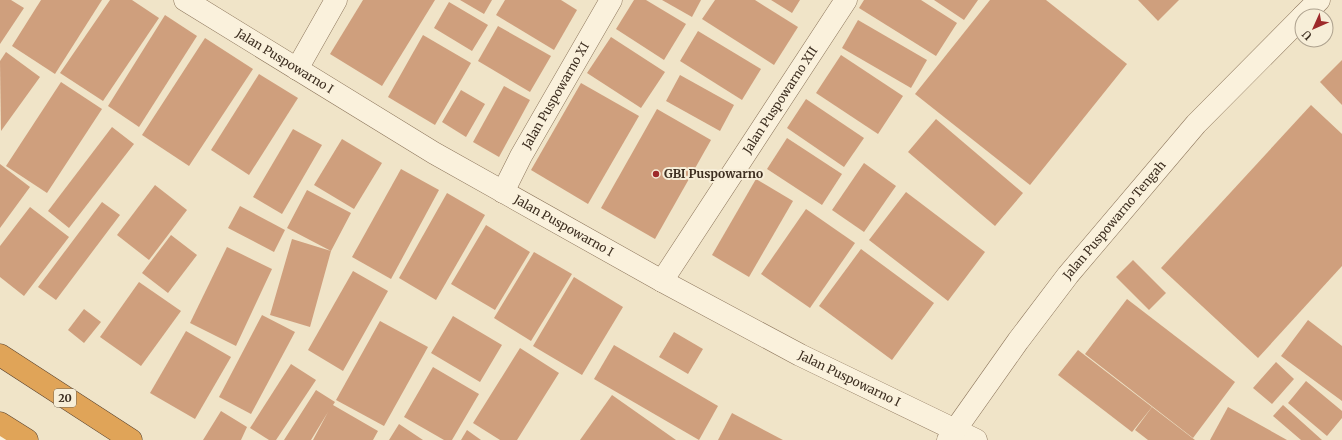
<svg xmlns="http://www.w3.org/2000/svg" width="1342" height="440" viewBox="0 0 1342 440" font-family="Merriweather,serif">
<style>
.building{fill:#cf9f7d}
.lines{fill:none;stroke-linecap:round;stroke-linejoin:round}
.lane-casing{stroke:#8d765c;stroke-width:16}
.street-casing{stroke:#8d765c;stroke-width:23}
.highway-casing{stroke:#5b4430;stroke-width:23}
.lane{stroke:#faf1dc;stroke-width:15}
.street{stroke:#faf1dc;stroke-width:22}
.highway{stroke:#e0a458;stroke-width:22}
.poi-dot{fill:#9e2a2b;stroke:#f7eed8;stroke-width:1.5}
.labels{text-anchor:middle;stroke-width:4;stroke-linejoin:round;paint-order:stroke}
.shield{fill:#f7eed8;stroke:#756857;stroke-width:1}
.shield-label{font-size:11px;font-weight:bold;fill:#3d2e20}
.street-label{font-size:12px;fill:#3d2e20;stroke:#f7eed8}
.poi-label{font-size:12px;font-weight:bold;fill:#3d2e20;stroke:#f7eed8;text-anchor:start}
</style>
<rect width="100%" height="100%" fill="#f0e4c8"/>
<g class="building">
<path d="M0,0H11L24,8L0,44Z"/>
<path d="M41,0H102L55,74L12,46Z"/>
<path d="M110,0H132L159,18L103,101L60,73Z"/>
<path d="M363,0H435L382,86L330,54Z"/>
<path d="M460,0H492L484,14Z"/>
<path d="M505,0H561L577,10L554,50L496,15Z"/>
<path d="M634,0H646L686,24L664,60L616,29Z"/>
<path d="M662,0H701L692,17Z"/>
<path d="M715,0H755L798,27L774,65L702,19Z"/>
<path d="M771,0H800L792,13Z"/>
<path d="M864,0H921L957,23L936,56L859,8Z"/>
<path d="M934,0H978L964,20Z"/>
<path d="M990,0H1046L1127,64L1030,185L915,94Z"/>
<path d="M1138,0H1179L1158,21Z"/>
<path d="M449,2L488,25L472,51L434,28Z"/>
<path d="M165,15L197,36L139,127L108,106Z"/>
<path d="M858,20L927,60L911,88L842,48Z"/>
<path d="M498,26L551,56L530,92L478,61Z"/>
<path d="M698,31L761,69L742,100L680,61Z"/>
<path d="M423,35L471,63L435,125L388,97Z"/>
<path d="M611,37L665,72L641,108L587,73Z"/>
<path d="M205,38L253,69L189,166L142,135Z"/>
<path d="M6,52L40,77L1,131L0,61Z"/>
<path d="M841,55L903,96L878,134L816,93Z"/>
<path d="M1342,60V105L1320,82Z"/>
<path d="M259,74L298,98L249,175L211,150Z"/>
<path d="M680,75L734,105L720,131L666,101Z"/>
<path d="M61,82L102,109L47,193L6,166Z"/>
<path d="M581,83L639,116L588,204L531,170Z"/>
<path d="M504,86L530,100L499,157L473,142Z"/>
<path d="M461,90L485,104L466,137L442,122Z"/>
<path d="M806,99L864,138L844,167L787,128Z"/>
<path d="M1311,105L1342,134V266L1258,358L1161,268Z"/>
<path d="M657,109L711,140L655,239L601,208Z"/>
<path d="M936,119L1023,193L995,226L908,152Z"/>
<path d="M112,127L134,144L69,228L48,211Z"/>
<path d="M293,129L322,145L282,214L253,197Z"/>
<path d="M787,138L842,174L822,205L767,169Z"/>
<path d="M342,139L382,163L354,209L314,185Z"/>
<path d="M864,163L896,186L864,232L832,210Z"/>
<path d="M0,164L30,187L0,228Z"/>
<path d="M401,169L439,190L391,279L352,257Z"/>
<path d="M756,179L793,201L749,277L712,255Z"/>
<path d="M155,185L187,210L149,260L117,235Z"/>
<path d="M307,190L351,213L331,251L310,327L270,315L292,239L331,251L287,228Z"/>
<path d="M906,192L985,252L948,301L869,240Z"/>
<path d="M447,193L485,215L436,300L399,278Z"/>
<path d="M102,202L120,215L56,300L38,287Z"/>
<path d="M240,206L285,230L274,252L228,228Z"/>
<path d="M30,207L69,237L24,296L0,277V246Z"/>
<path d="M806,209L855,243L810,308L761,274Z"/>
<path d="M486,225L530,252L495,310L451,284Z"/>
<path d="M171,235L197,255L168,293L142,273Z"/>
<path d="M227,247L272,269L236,346L190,323Z"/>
<path d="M861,249L934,303L892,360L819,306Z"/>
<path d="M534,252L572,274L531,341L494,318Z"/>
<path d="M1133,260L1166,293L1149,310L1116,277Z"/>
<path d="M353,271L388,291L343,371L308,350Z"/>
<path d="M574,277L623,307L582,375L533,346Z"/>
<path d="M139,282L181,311L141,366L100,337Z"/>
<path d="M1127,299L1235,382L1193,438L1085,354Z"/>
<path d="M84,309L101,322L84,343L68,330Z"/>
<path d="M262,315L295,332L251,414L219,397Z"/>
<path d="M453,316L502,345L480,382L431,353Z"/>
<path d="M1308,320L1342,346V401L1281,356Z"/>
<path d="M380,321L428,347L384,426L336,400Z"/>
<path d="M186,331L231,357L195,419L150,393Z"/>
<path d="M674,332L703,349L688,374L659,357Z"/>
<path d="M614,345L718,406L699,440L594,379Z"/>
<path d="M520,348L559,373L517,440H500L473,423Z"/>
<path d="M1078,350L1152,407L1132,432L1058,375Z"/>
<path d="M1276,362L1294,379L1272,404L1253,388Z"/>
<path d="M291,364L316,380L276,440H269L250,428Z"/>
<path d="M433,367L479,394L452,440H444L404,417Z"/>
<path d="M1306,381L1342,411V418L1327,436L1288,403Z"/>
<path d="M316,390L335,402L333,405L378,431L373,440H313L328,412L311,440H284Z"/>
<path d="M612,395L676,440H580Z"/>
<path d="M1283,405L1322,440H1301L1273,416Z"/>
<path d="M1152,407L1195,440H1148L1135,430Z"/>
<path d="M1228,407L1287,440H1210Z"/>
<path d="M221,411L247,427L241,440H203Z"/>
<path d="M732,413L783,440H718Z"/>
<path d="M399,424L423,440H389Z"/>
<path d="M467,430L481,440H461Z"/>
</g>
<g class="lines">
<g class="lane-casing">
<path id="lane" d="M0,440L8,428"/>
</g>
<g class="street-casing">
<g id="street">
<path id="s1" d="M185,0L434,153L662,281L800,355L976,440"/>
<path d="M1303,16L1319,0"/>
<path d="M297,69L336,0"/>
<path id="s2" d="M503,192L521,156L611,0"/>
<path id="s3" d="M662,281L846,0"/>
<path id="s4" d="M948,440L1018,341L1068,275L1196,124L1302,17"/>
</g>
</g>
<g class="highway-casing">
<g id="highway">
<path d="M0,355L131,440"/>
<path d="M0,423L27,440"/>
</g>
</g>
<use href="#lane" class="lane"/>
<use href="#street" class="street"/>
<use href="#highway" class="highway"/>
</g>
<circle class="poi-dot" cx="656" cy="174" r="4"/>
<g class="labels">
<rect class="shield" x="54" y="389" width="22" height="18" rx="3"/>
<g class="shield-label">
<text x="65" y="402">20</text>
</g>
<g class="street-label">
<text dy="4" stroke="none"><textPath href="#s1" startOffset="117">Jalan Puspowarno I</textPath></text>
<text dy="4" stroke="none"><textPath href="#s2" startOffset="110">Jalan Puspowarno XI</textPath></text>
<text dy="4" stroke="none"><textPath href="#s3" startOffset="216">Jalan Puspowarno XII</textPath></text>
<text dy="4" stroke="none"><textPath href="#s4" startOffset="276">Jalan Puspowarno Tengah</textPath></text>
<text dy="4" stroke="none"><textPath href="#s1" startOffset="441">Jalan Puspowarno I</textPath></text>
<text dy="4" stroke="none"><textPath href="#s1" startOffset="765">Jalan Puspowarno I</textPath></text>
</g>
<g class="poi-label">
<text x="664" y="178">GBI Puspowarno</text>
</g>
</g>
<g transform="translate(1314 28) rotate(225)"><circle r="19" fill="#f7eed8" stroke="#ada18e"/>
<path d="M0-3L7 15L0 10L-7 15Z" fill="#9e2a2b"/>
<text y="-6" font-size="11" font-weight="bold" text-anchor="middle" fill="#3d2e20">U</text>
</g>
</svg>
